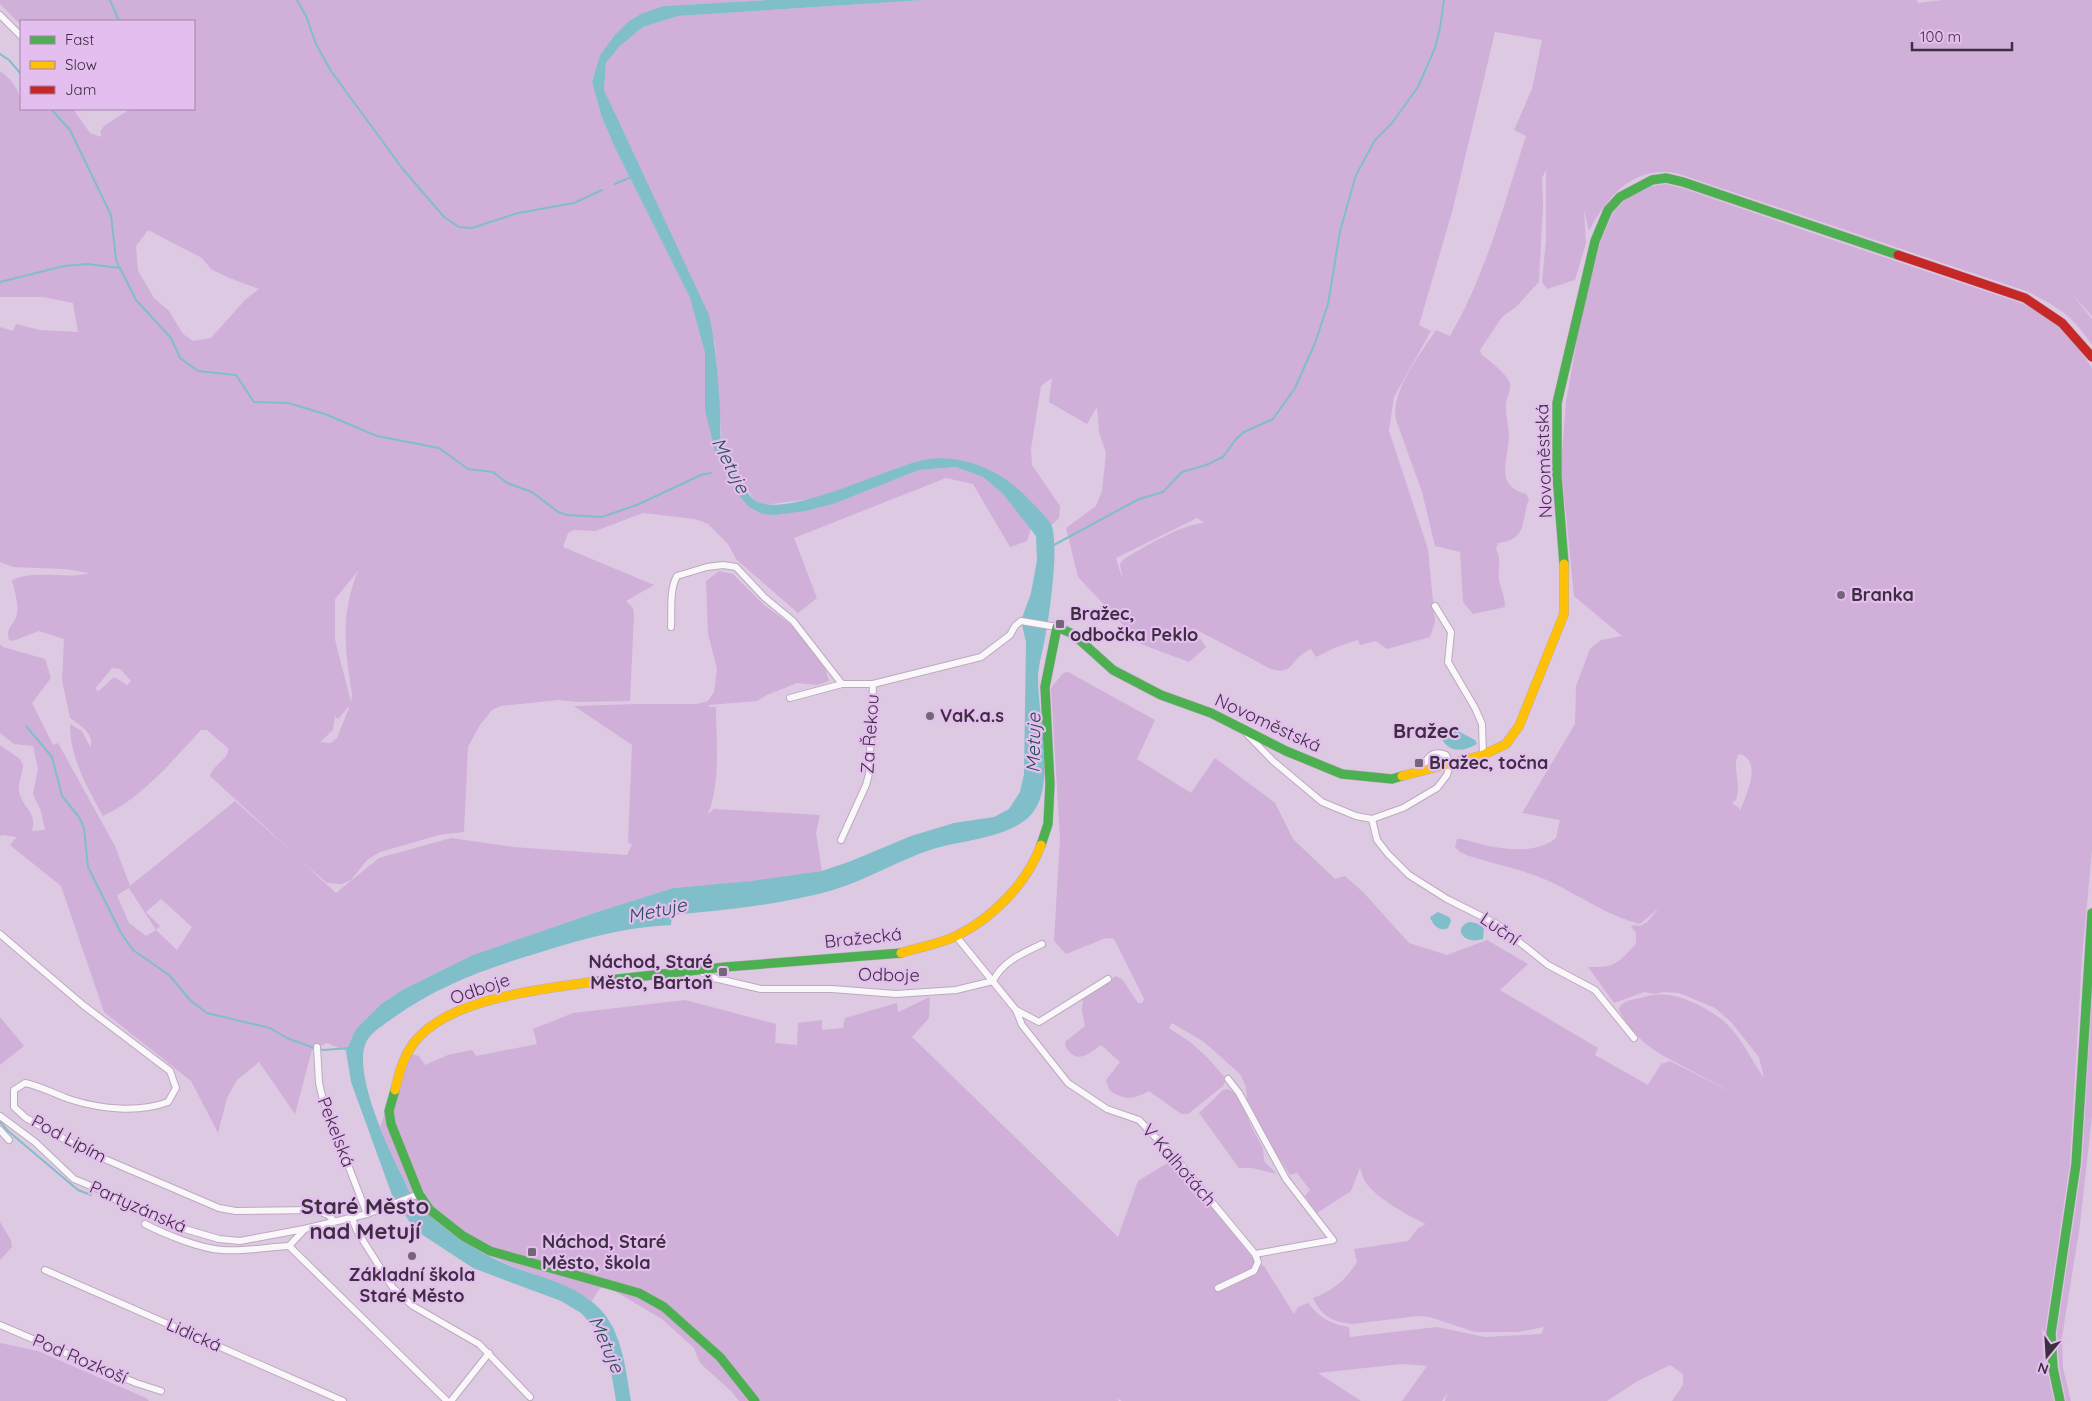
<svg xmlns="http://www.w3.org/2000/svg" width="2092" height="1401" viewBox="0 0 2092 1401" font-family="Quicksand,sans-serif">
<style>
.green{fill:#d0afd9;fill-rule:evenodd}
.water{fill:#80beca}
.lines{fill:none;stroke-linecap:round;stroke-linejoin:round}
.stream{stroke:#80beca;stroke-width:2}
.street-casing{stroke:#bbaabe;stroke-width:8}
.fast-casing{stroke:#bbaabe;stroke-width:10}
.slow-casing{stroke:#bbaabe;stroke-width:10}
.jam-casing{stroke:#bbaabe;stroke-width:10}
.street{stroke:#faf7fb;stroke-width:6}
.fast{stroke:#4caf50;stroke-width:9}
.slow{stroke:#ffc107;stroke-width:9}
.jam{stroke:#c62828;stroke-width:9}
.poi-dot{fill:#75647a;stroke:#e4beee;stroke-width:2}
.labels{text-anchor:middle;stroke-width:4.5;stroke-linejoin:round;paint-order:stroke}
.street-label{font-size:18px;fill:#3d2e41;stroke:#e4beee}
.poi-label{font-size:18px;font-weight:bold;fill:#3d2e41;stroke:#e4beee;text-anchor:start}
.water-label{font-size:19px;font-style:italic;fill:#224f51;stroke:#e4beee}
.quarter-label{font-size:20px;font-weight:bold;fill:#3d2e41;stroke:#e4beee}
.district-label{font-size:22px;font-weight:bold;fill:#3d2e41;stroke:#e4beee}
</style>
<rect width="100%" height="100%" fill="#dec9e3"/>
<g class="green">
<path d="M0,0H768L664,6L614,36L600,55L592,80L601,115L615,148L690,298L705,353V410L749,507L836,503L919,470L956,467L983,477L1003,494L1031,529L1027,541L1010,547L973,484L946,478L794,538L817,598L798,613L736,559L728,544L708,524L695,519L643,513L595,531L574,530L568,533L563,547L654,585L626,601L633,608L634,615L630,701L577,702L558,700L501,706L492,710L480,725L468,747L464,832L439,835L380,852L367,860L351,880L342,884L327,883L298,858L336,893L379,858L451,838L513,847L627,855L632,844L628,843L632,745L574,706L638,704H697L708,701L714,692L717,669L708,634L706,581L719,571L733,574L764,605L797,629L825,668L829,681L817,685L797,683L767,695L757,701L708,705L709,707H716C716,741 721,782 708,814L714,809L820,815L816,833L822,871L757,881L673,888L600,911L473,955L402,990L381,1004L356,1029L346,1051L327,1043L312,1050L295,1114L259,1062L237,1080L227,1098L218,1133L191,1081L104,1012L61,886L10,845L17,837L2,835L0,836V745L20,759L23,765C23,776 16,784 20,795C25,810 37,812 32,831L45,830L41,811L33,794L38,769L33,746L14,744L0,733V644L3,647L45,659L51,678L32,703L53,745L58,743L115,846L130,886L235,801L298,857L210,776C213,764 230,759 228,748L207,730H201C171,762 143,797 103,816C87,787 70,758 70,724L82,731L90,747C96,735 79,724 70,718L62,680L64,639L39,631L13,641L9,640C5,628 15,624 17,614C19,604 14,590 12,580C36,569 66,580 90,573L64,569L13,567L0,562V327L13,331L16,324L40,330L78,332L73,303L43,297H0V71C14,81 21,92 21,109H73L90,133L102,137L100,132L104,126L130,109H194V21H21V25L0,4ZM148,230L202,258L211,269L227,277L259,289L245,300L211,338L193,341L183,334L169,311L154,298L138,271L136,246ZM358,571C340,614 345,650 352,694L351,702L335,640V599ZM112,668L120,669L131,681L127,685L114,677L99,691L95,689ZM350,705L337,738L331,743L320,742L333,730L335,716L338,719ZM129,888L156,930L146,936L129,923L117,895ZM161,899L192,927L177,950L156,930L160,926L146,912Z"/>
<path d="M924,0H1917L1918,3L1943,0H2092V238L2062,244L2092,238V316L2071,293L2092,319V345C2072,315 2057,306 2026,291L1685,176C1679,174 1672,172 1666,172C1627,171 1605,201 1589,231L1584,210L1586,243L1575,280L1547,289L1542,282L1546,240V170L1542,178L1543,205L1539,282L1516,307L1502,317L1480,350L1481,354C1488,360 1508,374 1510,384C1511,390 1507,397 1506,403C1505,414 1509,426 1509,437C1508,462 1494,485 1526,494L1529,499C1520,522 1529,539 1498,543L1496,549C1503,563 1496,572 1500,584C1502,592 1505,598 1505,607L1473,614L1463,602L1460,552L1435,546L1422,492L1396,420C1390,392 1421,353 1436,330L1450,336C1486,274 1504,204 1526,136L1514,130L1532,89L1542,40L1495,32L1452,212L1419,325L1431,331L1394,397L1389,431L1428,549L1435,622L1430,637L1387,649L1376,641L1360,645L1358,640L1334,648L1316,657L1311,649C1307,651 1303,653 1300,656C1288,667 1290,674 1271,669L1193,628L1206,647L1189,662L1141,644L1078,577L1066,528L1096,506L1102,491L1106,453L1099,432L1097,407L1087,424L1049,402L1052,378L1041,386L1031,449L1032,465L1060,506L1059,518L1052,525L1017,488L981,466L956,460L930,459L899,467L857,484L817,498L764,505L754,500L722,446L715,343L604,90L606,63L620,46L643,27L678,16ZM1197,518L1204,523C1180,525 1146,546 1124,559L1120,564L1122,576L1121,575L1116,558Z"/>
<path d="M1666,184L1682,188L1824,237L2021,303L2050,316L2072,338L2092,368V850L2082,958L2070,1163L2045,1333L2047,1369L2054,1401H1672L1683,1385V1374L1670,1365L1636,1382L1607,1401H1445L1447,1393L1442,1401H1402L1427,1366L1402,1364L1318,1373L1361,1401H1122L1116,1398L1119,1401H739L731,1391L700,1363L694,1348L662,1319L608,1287L600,1288L592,1301L561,1284L507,1264L470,1246L442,1227L415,1202L391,1154L380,1127L396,1084L412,1054L419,1056L425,1065L448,1055L472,1050L476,1056L537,1044L533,1029L573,1013L685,1000L776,1024L775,1043L797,1045L798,1023L822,1020V1030L843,1028L845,1018L897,1003L898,1012L930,997L929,1018L912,1037L1118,1237L1138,1181L1174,1159L1256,1262L1264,1266L1294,1314L1298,1307L1308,1303C1319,1317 1330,1324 1349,1327L1350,1337L1437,1327L1485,1337L1541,1334L1544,1327L1519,1332H1475L1430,1317L1418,1316L1352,1324C1333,1322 1321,1316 1313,1298C1332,1291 1346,1280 1357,1262L1354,1249L1408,1241L1418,1228L1426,1224C1407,1215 1379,1200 1366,1183C1363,1179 1362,1173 1360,1168L1351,1191L1317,1213L1305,1196L1310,1190L1297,1173L1290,1175L1272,1147L1255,1114L1247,1099L1246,1087L1240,1074L1204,1042L1172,1023L1169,1028L1190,1042L1208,1058L1226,1079L1223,1086L1188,1114H1181L1149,1091C1133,1100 1125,1100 1110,1091L1106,1080L1120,1062L1101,1045C1089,1054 1075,1066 1065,1045L1066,1041L1085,1026L1082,1011L1083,997L1116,976L1122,979L1138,1003H1142L1144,999L1114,939L1106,938L1066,954L1054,941L1060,838L1051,688L1063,673L1068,672L1155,720L1137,759L1191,793L1215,758L1275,803L1293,839L1335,879L1345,876L1363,892L1409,943L1447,955L1487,940L1528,964L1500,990L1598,1048L1595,1055L1648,1085L1661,1064L1670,1061L1739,1096L1660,1054L1646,1044L1630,1029L1619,1010L1620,1006C1627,999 1635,1000 1644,997C1662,992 1676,995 1692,1002C1738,1023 1739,1041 1764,1078L1759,1057L1731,1022L1715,1008L1679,993L1663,992L1655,994L1644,992L1614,1003L1588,967C1617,968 1617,963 1636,944V932L1631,927L1634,925L1640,926L1647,922L1659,908L1640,924C1608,916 1582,897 1553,883C1526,870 1498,865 1469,856L1460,852L1455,847L1457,839H1462C1489,847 1531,858 1556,838L1560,820L1522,813L1575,724L1576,686L1590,649L1601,640L1622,636L1574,596L1561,465L1566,402L1580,322L1600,243L1613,213L1624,201L1636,193L1653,186ZM1739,754C1764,760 1745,797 1740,811L1739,808L1732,803L1736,800C1742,785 1731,765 1739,754Z"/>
<path d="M2092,993V1115L2080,1225L2062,1337L2063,1368L2071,1401H2066L2059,1367L2057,1333L2082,1164Z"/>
<path d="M0,1017L24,1046L0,1065Z"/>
<path d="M1228,1089L1235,1093L1241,1102L1252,1128L1263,1148L1264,1161L1277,1174L1252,1168H1239L1199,1113L1223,1090Z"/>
<path d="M0,1222L11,1240L12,1247L0,1260Z"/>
<path d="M0,1343L38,1351L146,1398L149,1401H0Z"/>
</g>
<g class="water">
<path d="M768,0H924L678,16L643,27L620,46L606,63L604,90L709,315C716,346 718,377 720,410C721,421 719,435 722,446C725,455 746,492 752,498C779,525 894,463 929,459C960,455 995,468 1018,489C1025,495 1047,517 1051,524C1060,542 1049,621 1044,643C1042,654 1038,667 1038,678C1038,715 1053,770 1038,804C1023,838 965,839 933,849C898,860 867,880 833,890C780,905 726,910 672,915L671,925C625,927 582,939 538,953C487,968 437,986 393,1018C385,1024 374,1030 368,1039C349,1066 389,1151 403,1178C407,1186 411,1197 417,1203C442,1230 475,1251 508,1265C536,1276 567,1282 591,1301C622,1324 625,1366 631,1401H616L609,1359L595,1328L581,1313L561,1301L473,1268L415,1230L392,1195L351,1082L346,1051L356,1029L381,1004L402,990L473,955L600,911L673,888L752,881L822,871L851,861L911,836L954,823L994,817L1009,809L1020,792L1024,774L1026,642L1021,621L1031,593L1037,560L1036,536L1003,494L983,477L956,467L919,470L836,503L806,511L774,515L763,514L749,507L736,492L715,451L705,410V353L690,298L615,148L601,115L592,81L600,55L614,36L628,22L641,14L664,6Z"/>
<path d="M1456,730L1475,740L1477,744C1460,753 1448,753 1439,734L1441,732Z"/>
<path d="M1438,912L1449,917L1451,921L1448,928C1439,932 1433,925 1430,917Z"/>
<path d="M1469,922L1476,923L1484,928L1483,939C1464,945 1452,929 1469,922Z"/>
</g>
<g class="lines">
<g class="stream">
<path d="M110,0L119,21"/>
<path d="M297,0L306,16L316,44L331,71L402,168L444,217L459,227L472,228L518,213L574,203L602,190"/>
<path d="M0,54L9,60L21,74"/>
<path d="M51,109L70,130L111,215L116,259L119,267"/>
<path d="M615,184L631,177"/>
<path d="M0,282L64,266L87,264L120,268L136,300L171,338L180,358L198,371L236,375L254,402L288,403L325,414L377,436L439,448L468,469L493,472L507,483L532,492L558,512L567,515L602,517L639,504L701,475L711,473"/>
<path d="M1052,546L1139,499L1163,492L1182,472L1206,465L1223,457L1236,439L1244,432L1273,419L1295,388L1315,343L1328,304L1340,231L1356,175L1375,140L1392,123L1418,87L1435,48L1440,28L1444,0"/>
<path d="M26,726L52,757L62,796L79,817L84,828L88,867L121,933L133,950L169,975L191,1001L207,1013L270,1028L287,1038L314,1048"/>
<path d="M319,1049L323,1050L349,1048"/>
<path d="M0,1122L8,1131L78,1190L91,1195"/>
</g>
<g class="street-casing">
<g id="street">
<path d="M0,15L21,36"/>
<path d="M1435,606L1451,632L1448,662L1475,708L1482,724L1483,755"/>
<path d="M671,627C672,611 669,590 677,576L707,567L723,565L736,567L764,597L793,621L842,684H873L981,657L1010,635L1015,626L1021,621L1057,627"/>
<path d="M790,698L842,684"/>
<path d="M1246,733L1273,761L1322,802L1356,816L1372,819L1403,808L1437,788L1447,775L1450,765L1446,755C1431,749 1425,760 1421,772"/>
<path d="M1372,819L1377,840L1388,854L1409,875L1447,899L1497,924L1548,965L1595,990L1634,1038"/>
<path d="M841,840L866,785L869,774L873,684"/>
<path d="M0,934L83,1005L170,1071L176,1088L168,1102C139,1113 101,1109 72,1100C56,1095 41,1086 25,1083L14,1090V1107L26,1118L86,1151L219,1208L236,1211L315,1210L328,1215L334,1221"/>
<path d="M956,936L1016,1010L1022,1025L1068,1083L1107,1109L1139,1120L1178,1161L1255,1254L1258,1262L1254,1271L1218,1288"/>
<path d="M697,970L714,978L761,989H832L896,994L956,990L993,981C1003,961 1023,953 1042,944"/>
<path d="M1016,1010L1039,1022L1108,979"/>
<path d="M317,1047L319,1083L323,1100L367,1214"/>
<path d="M1228,1079L1239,1093L1286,1179L1333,1240L1255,1254"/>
<path d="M0,1116L35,1142L74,1179L98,1189L130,1208L149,1213L171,1225L219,1239L240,1241L304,1229L367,1214L419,1194"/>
<path d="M0,1130L9,1140"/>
<path d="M352,1218L357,1231L393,1288L413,1306L479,1344L530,1397"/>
<path d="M145,1224C164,1234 201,1249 222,1250C244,1252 267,1247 289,1246"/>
<path d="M304,1230L289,1246L447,1401"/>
<path d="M45,1270L343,1401"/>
<path d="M0,1325L136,1383L161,1391"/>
<path d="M451,1401L489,1353"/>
</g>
</g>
<g class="fast-casing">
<g id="fast">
<path d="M1564,564L1557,476V403L1595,241L1608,210L1620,197L1652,180L1666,178L1683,182L1898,255"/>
<path d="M1041,845L1048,824L1050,784L1045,687L1057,627L1073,634L1113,670L1161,695L1211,713L1286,751L1342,774L1392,779L1402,776"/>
<path d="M591,982L725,967L901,953"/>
<path d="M395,1090L389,1111L391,1124L419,1194L430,1210L463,1236L490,1251L639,1293L664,1307L720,1357L755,1401"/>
<path d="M2060,1401L2053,1368L2051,1333L2076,1164L2092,913"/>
</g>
</g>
<g class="slow-casing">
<g id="slow">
<path d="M1402,776L1483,755L1506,744L1519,726L1564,614V564"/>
<path d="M901,953C919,947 940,944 956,936C993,918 1027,883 1041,845"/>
<path d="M395,1090C399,1073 403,1058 413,1044C447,998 538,990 591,982"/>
</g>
</g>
<g class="jam-casing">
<path id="jam" d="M1898,255L2025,298L2062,323L2092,357"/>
</g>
<use href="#street" class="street"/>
<use href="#fast" class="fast"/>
<use href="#slow" class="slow"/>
<use href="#jam" class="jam"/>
</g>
<g class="poi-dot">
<circle cx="1841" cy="595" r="5"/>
<rect x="1055" y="619" width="10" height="10" rx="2.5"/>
<circle cx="930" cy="716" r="5"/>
<rect x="1414" y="758" width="10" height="10" rx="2.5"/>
<rect x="718" y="967" width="10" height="10" rx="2.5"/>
<rect x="527" y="1247" width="10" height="10" rx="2.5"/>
<circle cx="412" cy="1256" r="5"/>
</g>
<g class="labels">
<g class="street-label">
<text transform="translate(1544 461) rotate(-92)" y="6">Novoměstská</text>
<text transform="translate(1268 723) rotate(25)" y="6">Novoměstská</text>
<text transform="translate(870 734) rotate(-86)" y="6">Za Řekou</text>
<text transform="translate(1500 929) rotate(34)" y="6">Luční</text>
<text transform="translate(863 938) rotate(-6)" y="6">Bražecká</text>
<text transform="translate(889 975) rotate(1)" y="6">Odboje</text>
<text transform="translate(480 989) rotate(-19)" y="6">Odboje</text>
<text transform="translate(336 1132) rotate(69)" y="6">Pekelská</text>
<text transform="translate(69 1139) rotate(28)" y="6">Pod Lipím</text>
<text transform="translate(1179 1165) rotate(49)" y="6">V Kalhotách</text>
<text transform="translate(138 1207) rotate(24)" y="6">Partyzánská</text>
<text transform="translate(194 1335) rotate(24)" y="6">Lidická</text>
<text transform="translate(80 1359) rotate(23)" y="6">Pod Rozkoší</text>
</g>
<g class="poi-label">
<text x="1851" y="601">Branka</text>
<text x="1070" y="620">Bražec,<tspan x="1070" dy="21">odbočka Peklo</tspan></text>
<text x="940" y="722">VaK.a.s</text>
<text x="1429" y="769">Bražec, točna</text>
<text x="713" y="968" text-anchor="end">Náchod, Staré<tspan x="713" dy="21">Město, Bartoň</tspan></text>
<text x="542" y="1248">Náchod, Staré<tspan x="542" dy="21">Město, škola</tspan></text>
<text x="412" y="1281" text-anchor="middle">Základní škola<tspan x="412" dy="21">Staré Město</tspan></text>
</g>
<g class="water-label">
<text transform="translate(731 465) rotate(63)" y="7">Metuje</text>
<text transform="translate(1033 743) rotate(-89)" y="7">Metuje</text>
<text transform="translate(657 910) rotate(-12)" y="7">Metuje</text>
<text transform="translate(607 1344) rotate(66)" y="7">Metuje</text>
</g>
<g class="quarter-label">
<text x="1426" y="738">Bražec</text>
</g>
<g class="district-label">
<text x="365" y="1214">Staré Město<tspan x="365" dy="25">nad Metují</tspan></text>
</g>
</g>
<rect x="20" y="20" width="175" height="90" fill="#e4beee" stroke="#a184a9"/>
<rect x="30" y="36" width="25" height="8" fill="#4caf50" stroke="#a184a9"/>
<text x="65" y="45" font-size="15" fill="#3d2e41">Fast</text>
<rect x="30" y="61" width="25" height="8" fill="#ffc107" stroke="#a184a9"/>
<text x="65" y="70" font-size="15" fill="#3d2e41">Slow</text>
<rect x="30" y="86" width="25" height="8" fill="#c62828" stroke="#a184a9"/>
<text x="65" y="95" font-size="15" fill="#3d2e41">Jam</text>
<g transform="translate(2047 1356) rotate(198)" stroke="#e4beee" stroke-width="4" paint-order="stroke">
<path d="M0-4L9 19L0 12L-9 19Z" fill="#3d2e41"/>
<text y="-8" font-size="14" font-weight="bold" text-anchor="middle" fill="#3d2e41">N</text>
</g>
<path d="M1912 42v8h100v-8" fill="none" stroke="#3d2e41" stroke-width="2.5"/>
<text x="1920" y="42" font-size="15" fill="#3d2e41" stroke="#e4beee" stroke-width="4" paint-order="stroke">100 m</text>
</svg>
